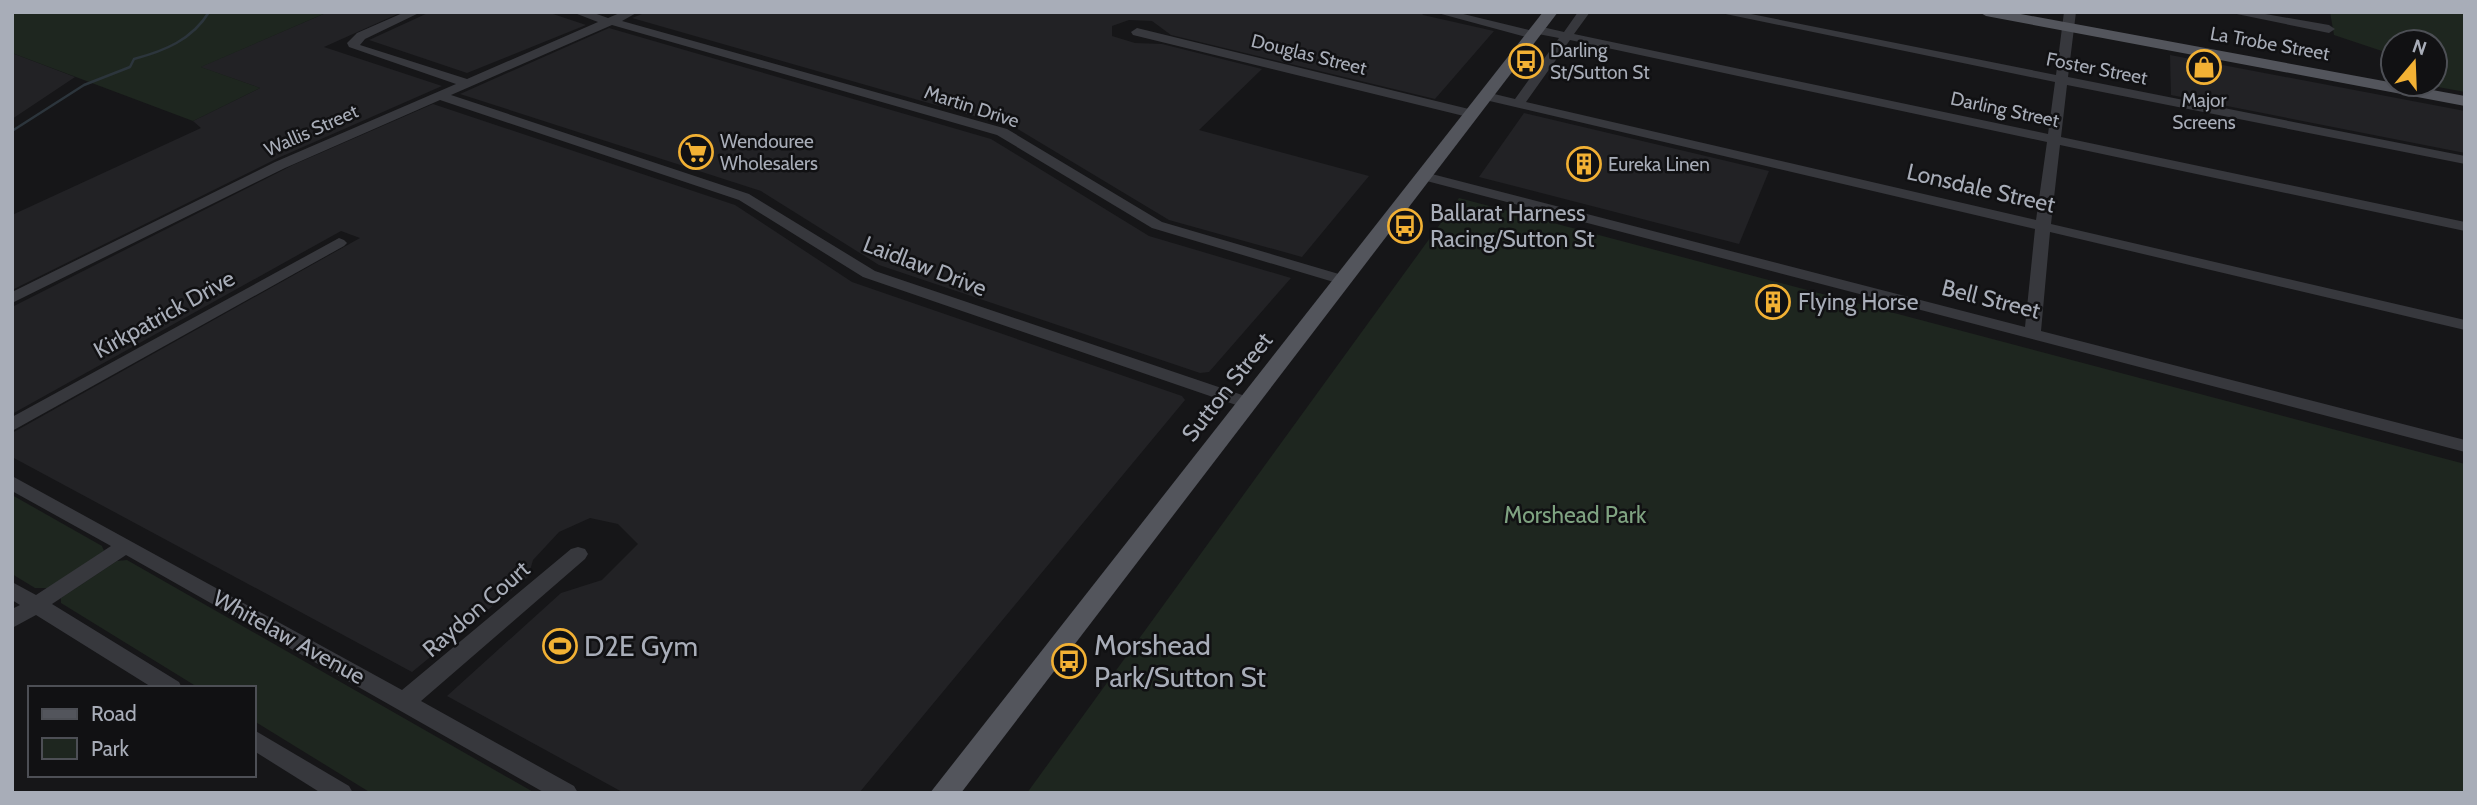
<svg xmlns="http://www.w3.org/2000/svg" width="2477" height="805" viewBox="0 0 2477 805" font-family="Cabin,sans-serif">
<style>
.built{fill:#222225}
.green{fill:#1e261f}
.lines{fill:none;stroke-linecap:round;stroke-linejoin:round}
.stream{stroke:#2c353c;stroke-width:2.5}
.minor{fill:#37383d;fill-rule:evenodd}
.major{fill:#53555c;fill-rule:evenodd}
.labels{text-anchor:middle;stroke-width:5;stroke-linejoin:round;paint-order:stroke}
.far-street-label{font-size:19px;fill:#a8adb8;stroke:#111113}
.far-poi-label{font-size:19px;fill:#a8adb8;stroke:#111113;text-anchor:start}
.street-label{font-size:23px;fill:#a8adb8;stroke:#111113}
.poi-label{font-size:23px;fill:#a8adb8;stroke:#111113;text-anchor:start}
.park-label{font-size:23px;fill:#7fa381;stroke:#111113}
.near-poi-label{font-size:28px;fill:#a8adb8;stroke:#111113;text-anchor:start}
</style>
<rect width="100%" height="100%" fill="#161618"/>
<g class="built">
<path d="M328,12H402L324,47L442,86L278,158L12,290V215L201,128L193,121L260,88L200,67Z"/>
<path d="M430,12H547L586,25L467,73L369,40Z"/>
<path d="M647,12H1421L1423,15L1494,31L1435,99L1171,35L1152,21L1129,20L1112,26V36L1135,43L1162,44L1262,69L1199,130L1369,176L1302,257L1169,220L1016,128L632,18Z"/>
<path d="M609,28L991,139L1149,236L1291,278L1209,372L1200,373L879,265L761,191L460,94Z"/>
<path d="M12,53L75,77L12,119Z"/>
<path d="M2170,55L2465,111V153L2171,95Z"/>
<path d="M433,104L735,205L852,282L1182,396L1185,400L859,793H624L447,696L561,593L602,580L638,544L618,524L590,518L559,532L533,560L528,577L412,672L12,457V433L360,238L341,231L12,414V307L293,165Z"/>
<path d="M1524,113L1769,171L1739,244L1479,177Z"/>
</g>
<g class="green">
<path d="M12,12H328L201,67L260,88L193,121L12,53Z"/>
<path d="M2330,12H2465V92L2422,84H2435V42H2393V79L2389,78L2385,52L2334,35Z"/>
<path d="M1459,198L2465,464V793H1027Z"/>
<path d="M12,495L102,546L104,551L48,588H35L12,574Z"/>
<path d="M127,560L535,793H371L254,721V688H199L61,603V598L117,561Z"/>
</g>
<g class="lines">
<path class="stream" d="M12,131L84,85L130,67L134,59C164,51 192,40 209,12"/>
<g class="minor">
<path d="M405,12H421L365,39L360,45L467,79L598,22L572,12H591L608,18L622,12H638L622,21L1007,129L1162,222L1349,277L1351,280L1343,285L1337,283L1152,228L997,135L612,25L451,95L749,194L875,271L1254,399L1257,403L1254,407H1242L863,277L739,200L440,100L285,168L12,303V292L275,162L456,84L349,47L347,43L357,33Z"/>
<path d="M1434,12H1455L1533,31L1534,27L1538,26L1564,32L1578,12H1590L1574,34L2048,134L2055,82L1716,12H1741L2056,75L2064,12H2076L2068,77L2465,156V164L2067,85L2061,137L2465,222V231L2060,145L2051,224L2465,320V330L2050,232L2041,331L2465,440V452L1419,179L1417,176L1424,172L2025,327L2035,229L1481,99L1480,96L1486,92L1515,99L1559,38L1538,34L1537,38L1533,39ZM1570,40L2047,142L2036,220L1526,102Z"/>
<path d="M2227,12H2254L2329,25L2335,29L2329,33Z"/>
<path d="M1137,28L1477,111L1479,114L1472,118L1133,35L1131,32Z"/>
<path d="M339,238L344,240L347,243L344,246L12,431V417Z"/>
<path d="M12,476L402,690L571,549L578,547L585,549L588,554L585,559L421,701L574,786L578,793H545L126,555L52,604L179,682L182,688H153L36,615L12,628V609L20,605L12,600V582L36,595L111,546L12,491Z"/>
<path d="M254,730L349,786L353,793H321L254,751Z"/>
</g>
<g class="major">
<path d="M1543,12H1558L961,793H930Z"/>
<path d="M1979,12H2010L2465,96V106L1986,16Z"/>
</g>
</g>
<defs>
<g id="bus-ring" transform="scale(1.75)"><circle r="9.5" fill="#111113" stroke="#f2b134" stroke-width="1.5"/><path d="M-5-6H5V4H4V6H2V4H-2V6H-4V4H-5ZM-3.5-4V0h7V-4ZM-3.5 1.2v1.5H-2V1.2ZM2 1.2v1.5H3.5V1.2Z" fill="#f2b134"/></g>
<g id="shop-ring" transform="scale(1.75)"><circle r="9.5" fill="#111113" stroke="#f2b134" stroke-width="1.5"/><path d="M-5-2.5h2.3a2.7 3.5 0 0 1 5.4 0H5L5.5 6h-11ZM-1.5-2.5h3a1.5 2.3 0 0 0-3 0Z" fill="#f2b134"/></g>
<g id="supermarket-ring" transform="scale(1.75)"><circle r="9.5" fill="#111113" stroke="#f2b134" stroke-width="1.5"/><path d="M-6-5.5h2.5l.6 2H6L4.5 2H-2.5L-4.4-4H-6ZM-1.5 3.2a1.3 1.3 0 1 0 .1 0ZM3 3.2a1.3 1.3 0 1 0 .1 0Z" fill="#f2b134"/></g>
<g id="building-ring" transform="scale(1.75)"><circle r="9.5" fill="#111113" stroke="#f2b134" stroke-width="1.5"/><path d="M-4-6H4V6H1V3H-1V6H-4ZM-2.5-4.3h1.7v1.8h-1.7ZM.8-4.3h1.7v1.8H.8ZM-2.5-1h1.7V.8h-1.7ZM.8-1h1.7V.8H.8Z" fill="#f2b134"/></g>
<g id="stadium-ring" transform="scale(1.75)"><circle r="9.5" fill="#111113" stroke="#f2b134" stroke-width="1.5"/><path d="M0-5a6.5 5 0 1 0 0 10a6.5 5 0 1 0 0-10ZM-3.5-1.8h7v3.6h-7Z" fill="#f2b134"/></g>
</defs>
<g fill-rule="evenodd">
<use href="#bus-ring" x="1526" y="61"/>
<use href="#shop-ring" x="2204" y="67"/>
<use href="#supermarket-ring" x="696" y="152"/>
<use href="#building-ring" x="1584" y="164"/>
<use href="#bus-ring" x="1405" y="226"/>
<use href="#building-ring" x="1773" y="302"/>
<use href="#stadium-ring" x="560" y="646"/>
<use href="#bus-ring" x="1069" y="661"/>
</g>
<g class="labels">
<g class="far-street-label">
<text transform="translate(2270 43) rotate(10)" y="7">La Trobe Street</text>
<text transform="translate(1309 54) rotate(14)" y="7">Douglas Street</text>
<text transform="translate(2097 68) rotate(11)" y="7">Foster Street</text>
<text transform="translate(972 106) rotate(18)" y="7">Martin Drive</text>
<text transform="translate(2005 109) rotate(12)" y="7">Darling Street</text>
<text transform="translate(311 130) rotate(-24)" y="7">Wallis Street</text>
</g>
<g class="far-poi-label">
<text x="1550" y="57">Darling<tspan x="1550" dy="22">St/Sutton St</tspan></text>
<text x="2204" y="107" text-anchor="middle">Major<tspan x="2204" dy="22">Screens</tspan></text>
<text x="720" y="148">Wendouree<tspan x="720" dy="22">Wholesalers</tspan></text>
<text x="1608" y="171">Eureka Linen</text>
</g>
<g class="street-label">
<text transform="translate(1981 188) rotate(13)" y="8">Lonsdale Street</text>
<text transform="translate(925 266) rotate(21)" y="8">Laidlaw Drive</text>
<text transform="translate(1991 299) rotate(14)" y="8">Bell Street</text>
<text transform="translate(164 314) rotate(-29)" y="8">Kirkpatrick Drive</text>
<text transform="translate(1227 387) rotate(-52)" y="8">Sutton Street</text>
<text transform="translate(476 609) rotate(-41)" y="8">Raydon Court</text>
<text transform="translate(289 637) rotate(29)" y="8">Whitelaw Avenue</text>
</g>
<g class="poi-label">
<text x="1430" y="221">Ballarat Harness<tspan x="1430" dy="26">Racing/Sutton St</tspan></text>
<text x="1798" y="310">Flying Horse</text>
</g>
<g class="park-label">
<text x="1575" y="523">Morshead Park</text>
</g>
<g class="near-poi-label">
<text x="1094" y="655">Morshead<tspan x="1094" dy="32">Park/Sutton St</tspan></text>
<text x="584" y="656">D2E Gym</text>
</g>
</g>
<rect width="2477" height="805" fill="none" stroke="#a8adb8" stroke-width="28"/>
<rect x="28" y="686" width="228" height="91" fill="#111113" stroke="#4d4f55" stroke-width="2"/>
<rect x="42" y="709" width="35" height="10" fill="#53555c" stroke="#4d4f55" stroke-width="2"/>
<text x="91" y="721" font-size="21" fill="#a8adb8">Road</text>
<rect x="42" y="738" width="35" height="21" fill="#1e261f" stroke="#4d4f55" stroke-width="2"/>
<text x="91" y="756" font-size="21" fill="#a8adb8">Park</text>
<g transform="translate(2414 63) rotate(19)"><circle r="33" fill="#111113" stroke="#4d4f55" stroke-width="2"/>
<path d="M0-5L12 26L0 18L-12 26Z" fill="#f2b134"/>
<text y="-10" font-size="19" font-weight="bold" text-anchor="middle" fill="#a8adb8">N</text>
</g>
</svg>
